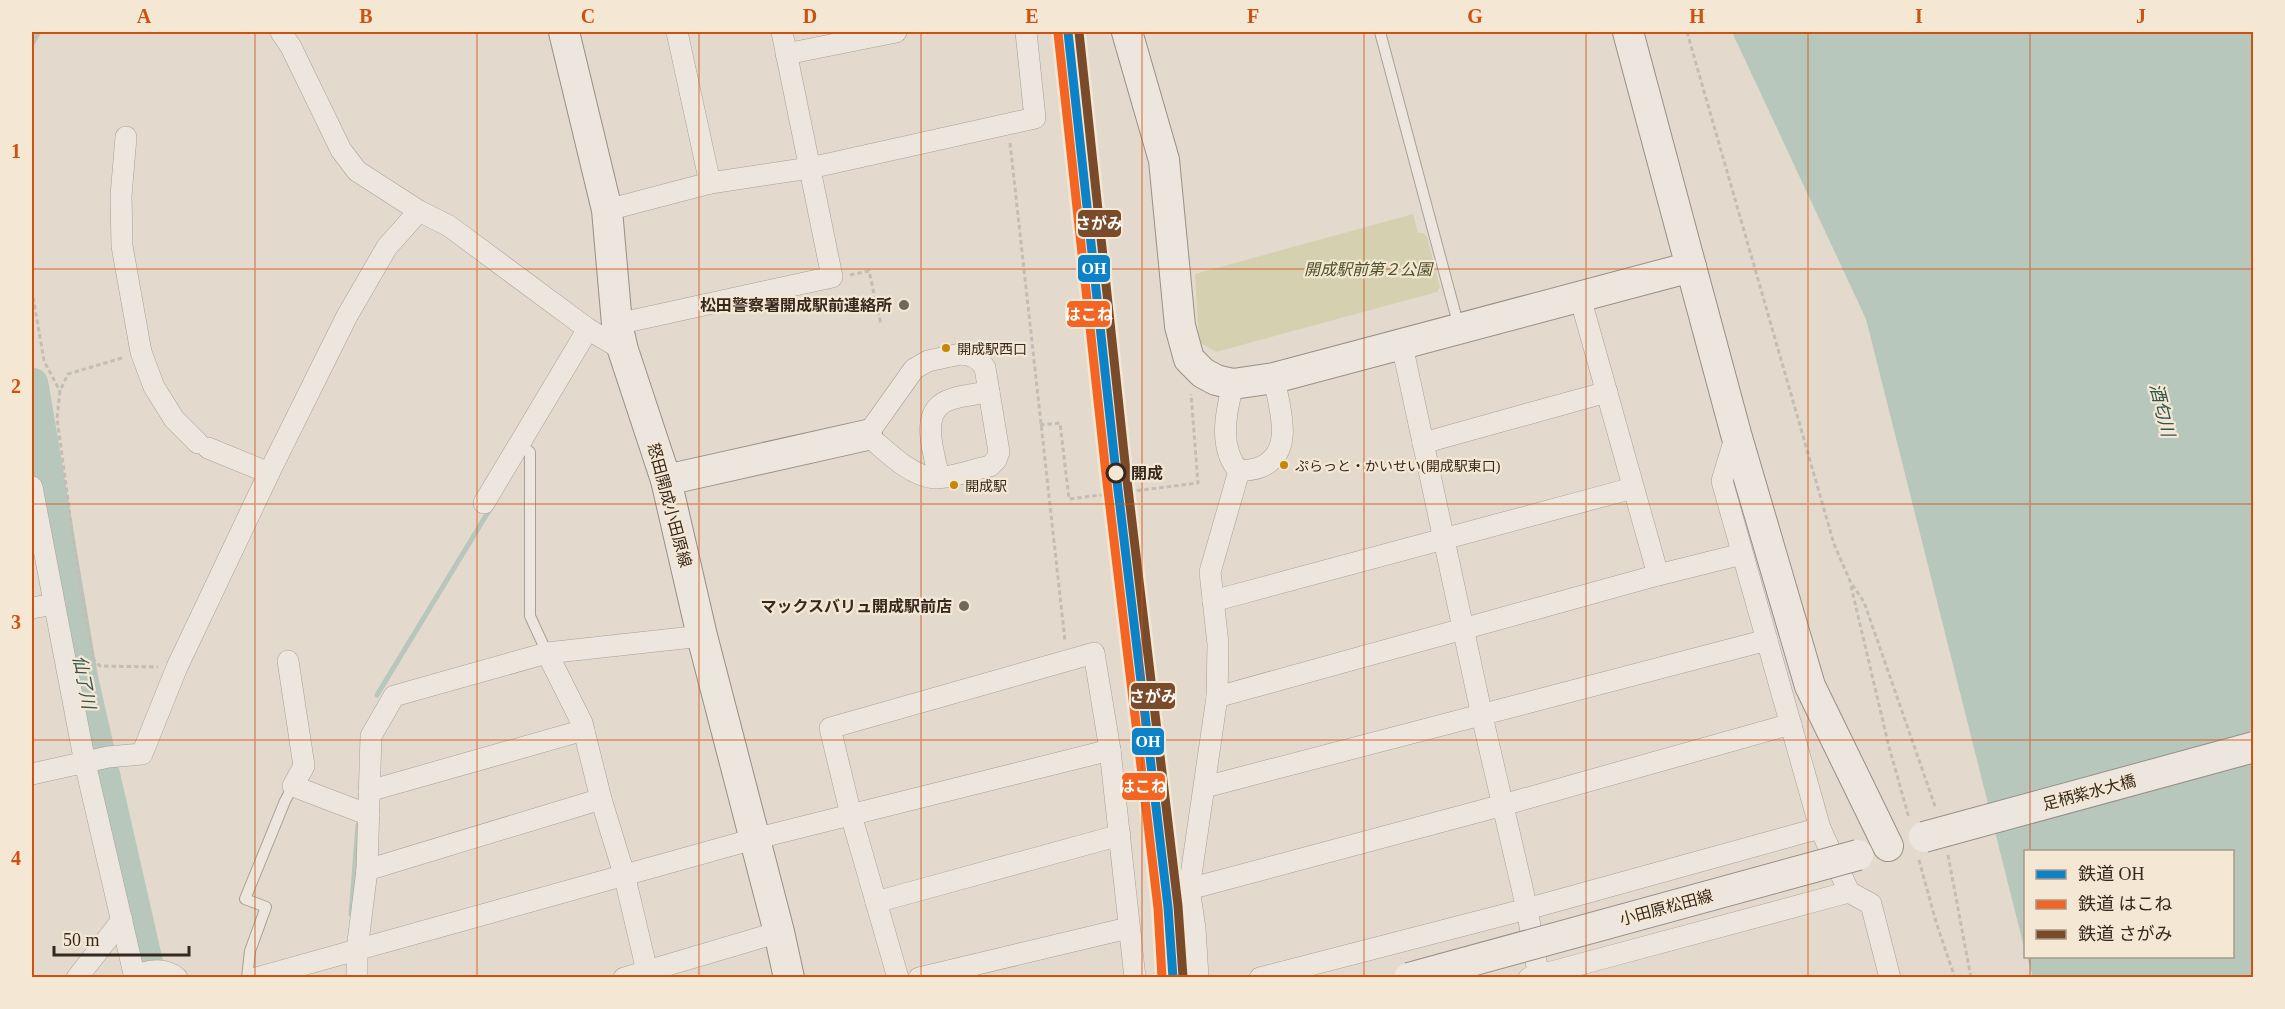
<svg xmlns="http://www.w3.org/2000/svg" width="2285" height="1009" viewBox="0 0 2285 1009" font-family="'Times New Roman','Noto Sans JP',serif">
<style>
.green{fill:#d5d1b0}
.water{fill:#b8c7bc}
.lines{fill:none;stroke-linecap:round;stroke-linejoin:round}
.stream{stroke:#b8c7bc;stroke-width:5}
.river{stroke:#b8c7bc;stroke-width:33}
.lane-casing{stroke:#a8a096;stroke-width:12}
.street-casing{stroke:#a8a096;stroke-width:22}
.secondary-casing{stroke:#988f86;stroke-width:32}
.path{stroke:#c4bdb5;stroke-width:3;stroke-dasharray:4.5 3;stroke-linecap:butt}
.lane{stroke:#ece6de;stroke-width:10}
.street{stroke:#ece6de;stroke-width:21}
.secondary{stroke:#ece6de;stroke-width:30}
.secondary-bridge-casing{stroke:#988f86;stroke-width:32;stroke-linecap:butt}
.secondary-bridge{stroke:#ece6de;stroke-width:30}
.rail-1-casing{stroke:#f4e7d3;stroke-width:14}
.rail-2-casing{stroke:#f4e7d3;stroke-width:14}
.rail-3-casing{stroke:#f4e7d3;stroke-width:14}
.rail-1{stroke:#0d82c7;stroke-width:9}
.rail-2{stroke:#f26522;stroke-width:9}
.rail-3{stroke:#7a4b2a;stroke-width:9}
.grid{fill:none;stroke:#cd520f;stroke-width:1.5;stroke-opacity:0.55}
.poi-dot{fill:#73665c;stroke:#f4e7d3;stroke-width:2}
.bus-dot{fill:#c78608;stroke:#f4e7d3;stroke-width:2}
.stop-dot{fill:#f4e7d3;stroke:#36281f;stroke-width:3}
.labels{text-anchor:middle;stroke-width:4.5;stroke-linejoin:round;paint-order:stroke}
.bus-label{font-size:14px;fill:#36281f;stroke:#f4e7d3;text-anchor:start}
.park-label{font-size:16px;font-style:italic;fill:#4b5226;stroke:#f4e7d3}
.poi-label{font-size:16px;font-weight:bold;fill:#36281f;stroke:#f4e7d3;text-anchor:end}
.stop-label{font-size:16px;font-weight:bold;fill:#36281f;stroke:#f4e7d3;text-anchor:start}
.street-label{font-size:16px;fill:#36281f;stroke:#f4e7d3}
.water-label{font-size:18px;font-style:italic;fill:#2f554f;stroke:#f4e7d3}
.line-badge{stroke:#f4e7d3;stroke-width:2}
.badge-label{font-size:16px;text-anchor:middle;font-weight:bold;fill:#fff}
.neatline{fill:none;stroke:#cd520f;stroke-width:2}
.grid-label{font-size:20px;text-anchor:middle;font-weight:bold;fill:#cd520f}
</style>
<rect width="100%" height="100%" fill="#e3dacd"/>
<path class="green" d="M1413,214L1418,233H1423L1427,237L1440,287L1437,292L1216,352L1199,342L1195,274Z"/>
<path class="water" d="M1732,32H2253V977H2033L2027,957L2232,956V852H2026L2025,951L1866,319Z"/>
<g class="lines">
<g class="stream">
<path d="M32,44L39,32"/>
<path d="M377,695L490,509"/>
<path d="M351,914L358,825"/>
<path d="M346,978V977"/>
</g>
<path class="river" d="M32,384L82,680L150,978"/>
<g class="lane-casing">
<g id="lane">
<path d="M1380,32L1459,327"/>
<path d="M519,444L530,452V616L547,653"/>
<path d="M247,978L250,951L266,907L245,899L285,801L293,786"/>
</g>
</g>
<g class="street-casing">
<g id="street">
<path d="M281,32L291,47L341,150L357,171L419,211L449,226L588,329L623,350"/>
<path d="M677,32L710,183"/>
<path d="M786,54L896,32"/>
<path d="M126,137L121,196L122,246L141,352L154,387L174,419L198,443"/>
<path d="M607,210L710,183L810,168L1035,118L1026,32"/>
<path d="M1580,297L1658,575"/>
<path d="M617,324L832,277L782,32"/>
<path d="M1402,345L1482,716L1527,909L1539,978"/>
<path d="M960,354C972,355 979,358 985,368L999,452L996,460L990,466C975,469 948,479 934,478C908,475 886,450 867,435L914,369L928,361Z"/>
<path d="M1233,384C1226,412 1218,448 1239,471C1247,470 1256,470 1263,466C1295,450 1279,407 1274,378"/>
<path d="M1423,443L1607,392"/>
<path d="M208,448L269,473"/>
<path d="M939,477C934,452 917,409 952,399C963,395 977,394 989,392"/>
<path d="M32,487L85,763L135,978"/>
<path d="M484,503L588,329"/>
<path d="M1213,601L1633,488"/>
<path d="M32,608L54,604"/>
<path d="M547,653L582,723L601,799L624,874L647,971"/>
<path d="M288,661L304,766L293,786L369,815"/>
<path d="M1217,697L1658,575L1742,554"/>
<path d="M32,774L108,757L142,754L177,667L269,473L347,316L387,247L419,211"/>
<path d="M1205,787L1767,640"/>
<path d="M369,791L584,730"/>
<path d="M1820,828L1849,892L1871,904L1890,978"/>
<path d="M367,870L601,799"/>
<path d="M1189,889L1503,805L1791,724"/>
<path d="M876,902L1120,835"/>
<path d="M135,975C150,971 164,967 177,978"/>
<path d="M77,978L122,920"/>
<path d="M256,978L754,839L1110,750"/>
<path d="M357,978V950L367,870L371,736L394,696L547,653L702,636"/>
<path d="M624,978L779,932"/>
<path d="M898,978L851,815L830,728L1094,653L1110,750L1135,978"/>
<path d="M919,978L1128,928"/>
<path d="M1198,978L1195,928L1189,889L1217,697L1218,644L1210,572L1239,471"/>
<path d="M1260,978L1527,909L1820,828L1722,481L1736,435"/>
<path d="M1529,978L1849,892"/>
</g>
</g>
<g class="secondary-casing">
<g id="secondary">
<path d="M564,32L607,210L617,324L623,350L666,480L702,636L779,932L789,978"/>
<path d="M1127,32L1164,160L1180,326L1189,359L1203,373L1216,380L1233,384L1274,378L1691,267L1628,32"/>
<path d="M1691,267L1736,434L1810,686L1888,846"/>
<path d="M666,480L867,435"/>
</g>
</g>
<g class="path">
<path d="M1687,32L1834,544L1850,581L1864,602L1936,809"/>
<path d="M1010,143L1065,641"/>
<path d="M850,275L869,271L881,325"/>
<path d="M32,290L44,361L60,391"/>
<path d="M122,358L68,374L60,391L57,418L76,560L93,659L100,666L158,667"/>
<path d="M1040,425L1060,423L1069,499L1198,483L1191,394"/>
<path d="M1851,586L1889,747L1909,818"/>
<path d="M1948,855L1971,978"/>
<path d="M1919,860L1936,922L1955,978"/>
</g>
<use href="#lane" class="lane"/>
<use href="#street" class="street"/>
<use href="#secondary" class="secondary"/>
<g class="secondary-bridge-casing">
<g id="secondary-bridge">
<path d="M1924,837L2254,747"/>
<path d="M1409,978L1858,855"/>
</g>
</g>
<use href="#secondary-bridge" class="secondary-bridge"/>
<g class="rail-1-casing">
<path id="rail-1" d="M1068,32L1116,473L1168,907L1173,978"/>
</g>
<g class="rail-2-casing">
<path id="rail-2" d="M1058,33L1106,474L1158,908L1162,978"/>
</g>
<g class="rail-3-casing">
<path id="rail-3" d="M1079,32L1126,472L1178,906L1183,977"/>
</g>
<use href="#rail-1" class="rail-1"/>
<use href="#rail-2" class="rail-2"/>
<use href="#rail-3" class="rail-3"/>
</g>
<path class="grid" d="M255,32V978M477,32V978M699,32V978M921,32V978M1142,32V978M1364,32V978M1586,32V978M1808,32V978M2030,32V852M32,269H2254M32,504H2254M32,740H2254M2030,956V978"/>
<g class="poi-dot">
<circle cx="904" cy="305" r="6"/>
<circle cx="964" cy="606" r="6"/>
</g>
<g class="bus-dot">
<circle cx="946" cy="348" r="5"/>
<circle cx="1284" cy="465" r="5"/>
<circle cx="954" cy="485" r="5"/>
</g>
<circle class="stop-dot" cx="1116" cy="473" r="9"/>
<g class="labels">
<g class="bus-label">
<text x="957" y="354">開成駅西口</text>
<text x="1295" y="471">ぷらっと・かいせい(開成駅東口)</text>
<text x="965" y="491">開成駅</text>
</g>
<g class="park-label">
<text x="1368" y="275">開成駅前第２公園</text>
</g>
<g class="poi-label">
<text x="892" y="311">松田警察署開成駅前連絡所</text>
<text x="952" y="612">マックスバリュ開成駅前店</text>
</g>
<g class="stop-label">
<text x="1131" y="479">開成</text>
</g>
<g class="street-label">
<text transform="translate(670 505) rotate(75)" y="6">怒田開成小田原線</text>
<text transform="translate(2089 792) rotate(-15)" y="6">足柄紫水大橋</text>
<text transform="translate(1666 907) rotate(-15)" y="6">小田原松田線</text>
</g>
<g class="water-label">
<text transform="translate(2162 410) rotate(76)" y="6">酒匂川</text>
<text transform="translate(84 682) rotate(79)" y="6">仙了川</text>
</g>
</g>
<g class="line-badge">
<rect x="1077" y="209" width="45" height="29" rx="6" fill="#7a4b2a"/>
<rect x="1077" y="254" width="34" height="29" rx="6" fill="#0d82c7"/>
<rect x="1066" y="300" width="45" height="28" rx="6" fill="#f26522"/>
<rect x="1130" y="682" width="46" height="28" rx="6" fill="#7a4b2a"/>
<rect x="1131" y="727" width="34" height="29" rx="6" fill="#0d82c7"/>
<rect x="1121" y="772" width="45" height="29" rx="6" fill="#f26522"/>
</g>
<g class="badge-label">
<text x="1099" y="229">さがみ</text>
<text x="1094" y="274">OH</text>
<text x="1089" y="320">はこね</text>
<text x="1153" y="702">さがみ</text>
<text x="1148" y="747">OH</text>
<text x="1143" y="792">はこね</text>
</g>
<rect width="2285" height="1009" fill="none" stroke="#f4e7d3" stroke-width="66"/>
<rect x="2024" y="850" width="210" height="108" fill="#f4e7d3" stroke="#a89b8b" stroke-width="1.5"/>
<rect x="2036" y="870" width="30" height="9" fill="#0d82c7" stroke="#a89b8b" stroke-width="1.5"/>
<text x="2078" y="880" font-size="18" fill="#36281f">鉄道 OH</text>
<rect x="2036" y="900" width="30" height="9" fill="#f26522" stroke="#a89b8b" stroke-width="1.5"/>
<text x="2078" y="910" font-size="18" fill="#36281f">鉄道 はこね</text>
<rect x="2036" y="930" width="30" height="9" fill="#7a4b2a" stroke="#a89b8b" stroke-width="1.5"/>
<text x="2078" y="940" font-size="18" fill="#36281f">鉄道 さがみ</text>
<path d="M54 946v9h135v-9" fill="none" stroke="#36281f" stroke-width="3"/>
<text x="63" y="946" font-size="18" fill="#36281f" stroke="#f4e7d3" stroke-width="4.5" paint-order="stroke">50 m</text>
<rect x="33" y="33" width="2219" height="943" class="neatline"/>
<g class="grid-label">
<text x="144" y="23">A</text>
<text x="366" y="23">B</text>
<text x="588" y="23">C</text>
<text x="810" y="23">D</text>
<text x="1032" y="23">E</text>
<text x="1253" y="23">F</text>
<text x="1475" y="23">G</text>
<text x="1697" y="23">H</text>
<text x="1919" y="23">I</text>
<text x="2141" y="23">J</text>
<text x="16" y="158">1</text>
<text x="16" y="393">2</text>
<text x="16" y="629">3</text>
<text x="16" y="865">4</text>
</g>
</svg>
